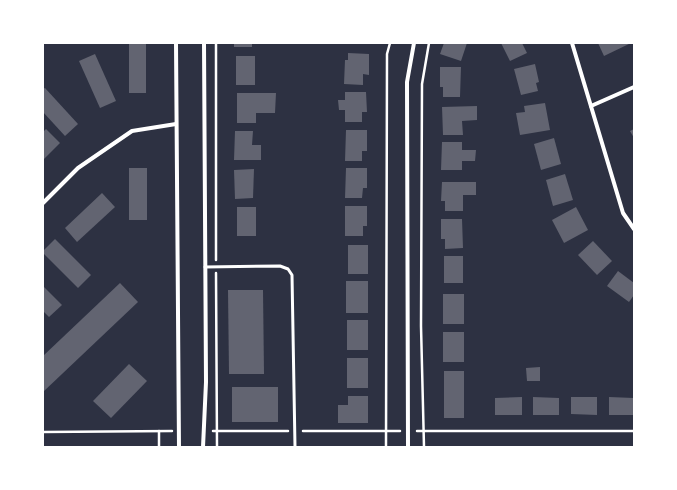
<svg xmlns="http://www.w3.org/2000/svg" width="677" height="490" viewBox="0 0 677 490" font-family="'Libre Baskerville',serif">
<style>
.building{fill:#626471}
.lines{fill:none;stroke-linecap:round;stroke-linejoin:round}
.path{stroke:#fff;stroke-width:2.5}
.service{stroke:#fff;stroke-width:3}
.minor{stroke:#fff;stroke-width:4}
</style>
<rect width="100%" height="100%" fill="#2d3142"/>
<g class="building">
<rect x="129" y="43" width="17" height="50"/>
<rect x="234" y="43" width="18" height="4"/>
<path d="M444,43H467L461,61L440,54Z"/>
<path d="M501,43H522L527,53L510,61Z"/>
<path d="M598,43H631L604,56Z"/>
<path d="M348,53L369,54V75L363,74V85L344,84L345,60H348Z"/>
<path d="M95,54L116,101L100,108L79,61Z"/>
<rect x="236" y="56" width="19" height="29"/>
<path d="M535,64L539,82L536,83L538,91L521,95L514,69Z"/>
<path d="M440,67H461L460,97H443V87H440Z"/>
<path d="M45,88L78,124L65,136L43,112V89Z"/>
<path d="M345,92H366L367,112H362V122H345V110H339L338,100H345Z"/>
<path d="M237,93H276L275,113H256V123H237Z"/>
<path d="M545,103L550,130L520,135L516,113L525,112L524,106Z"/>
<path d="M477,106V120L462,121L463,135H443L442,107Z"/>
<path d="M46,129L60,143L43,160V132Z"/>
<path d="M634,129V138L630,131Z"/>
<path d="M346,130H367V151H362V161H345Z"/>
<path d="M235,131H253L252,145H261V160H234Z"/>
<path d="M554,138L561,164L541,170L534,144Z"/>
<path d="M442,142H462V150H476L475,161H462V170H441Z"/>
<rect x="129" y="168" width="18" height="52"/>
<path d="M346,168H367V188H363L362,198H345Z"/>
<path d="M254,169L253,198L235,199L234,170Z"/>
<path d="M565,174L573,200L553,206L546,180Z"/>
<path d="M442,182H476V195H463V211H445V201H441Z"/>
<path d="M102,193L115,207L77,242L65,228Z"/>
<path d="M345,206H367V226H363V236H345Z"/>
<rect x="237" y="207" width="19" height="29"/>
<path d="M576,207L588,230L564,243L552,220Z"/>
<path d="M441,219H462L463,248L445,249V239H441Z"/>
<path d="M55,239L91,275L78,288L43,253V251Z"/>
<path d="M593,241L612,261L597,275L578,255Z"/>
<rect x="348" y="245" width="20" height="29"/>
<rect x="444" y="256" width="19" height="27"/>
<path d="M618,271L634,283V295L629,302L607,286Z"/>
<rect x="346" y="281" width="22" height="32"/>
<path d="M120,283L138,302L43,392V356Z"/>
<path d="M43,286L62,305L49,317L43,311Z"/>
<path d="M228,290H263L264,374H229Z"/>
<rect x="443" y="294" width="21" height="30"/>
<rect x="347" y="320" width="21" height="30"/>
<rect x="443" y="332" width="21" height="30"/>
<rect x="347" y="358" width="21" height="30"/>
<path d="M129,364L147,381L111,418L93,401Z"/>
<path d="M540,367V381H527L526,368Z"/>
<rect x="444" y="371" width="20" height="47"/>
<rect x="232" y="387" width="46" height="35"/>
<path d="M348,396H368V423H338V405H348Z"/>
<path d="M522,397V415H495V398Z"/>
<path d="M533,397L559,398V415H533Z"/>
<path d="M571,397H597V415L571,414Z"/>
<path d="M609,397L634,398V415H609Z"/>
</g>
<g class="lines">
<g class="path">
<path d="M216,43V260"/>
<path d="M216,273L217,447"/>
<path d="M159,431V447"/>
<path d="M213,431H288"/>
<path d="M303,431H400"/>
<path d="M417,431H634"/>
<path d="M43,432L172,431"/>
<path d="M386,447L387,54L390,43"/>
<path d="M424,447L421,326L422,84L429,43"/>
</g>
<path class="service" d="M205,267L280,266L288,269L292,275L295,447"/>
<g class="minor">
<path d="M176,43L179,447"/>
<path d="M572,43L623,213L634,229"/>
<path d="M591,106L634,87"/>
<path d="M43,203L78,168L132,131L176,124"/>
<path d="M203,447L206,382L204,43"/>
<path d="M408,447L407,82L414,43"/>
</g>
</g>
<rect width="677" height="490" fill="none" stroke="#ffffff" stroke-width="88"/>
</svg>
